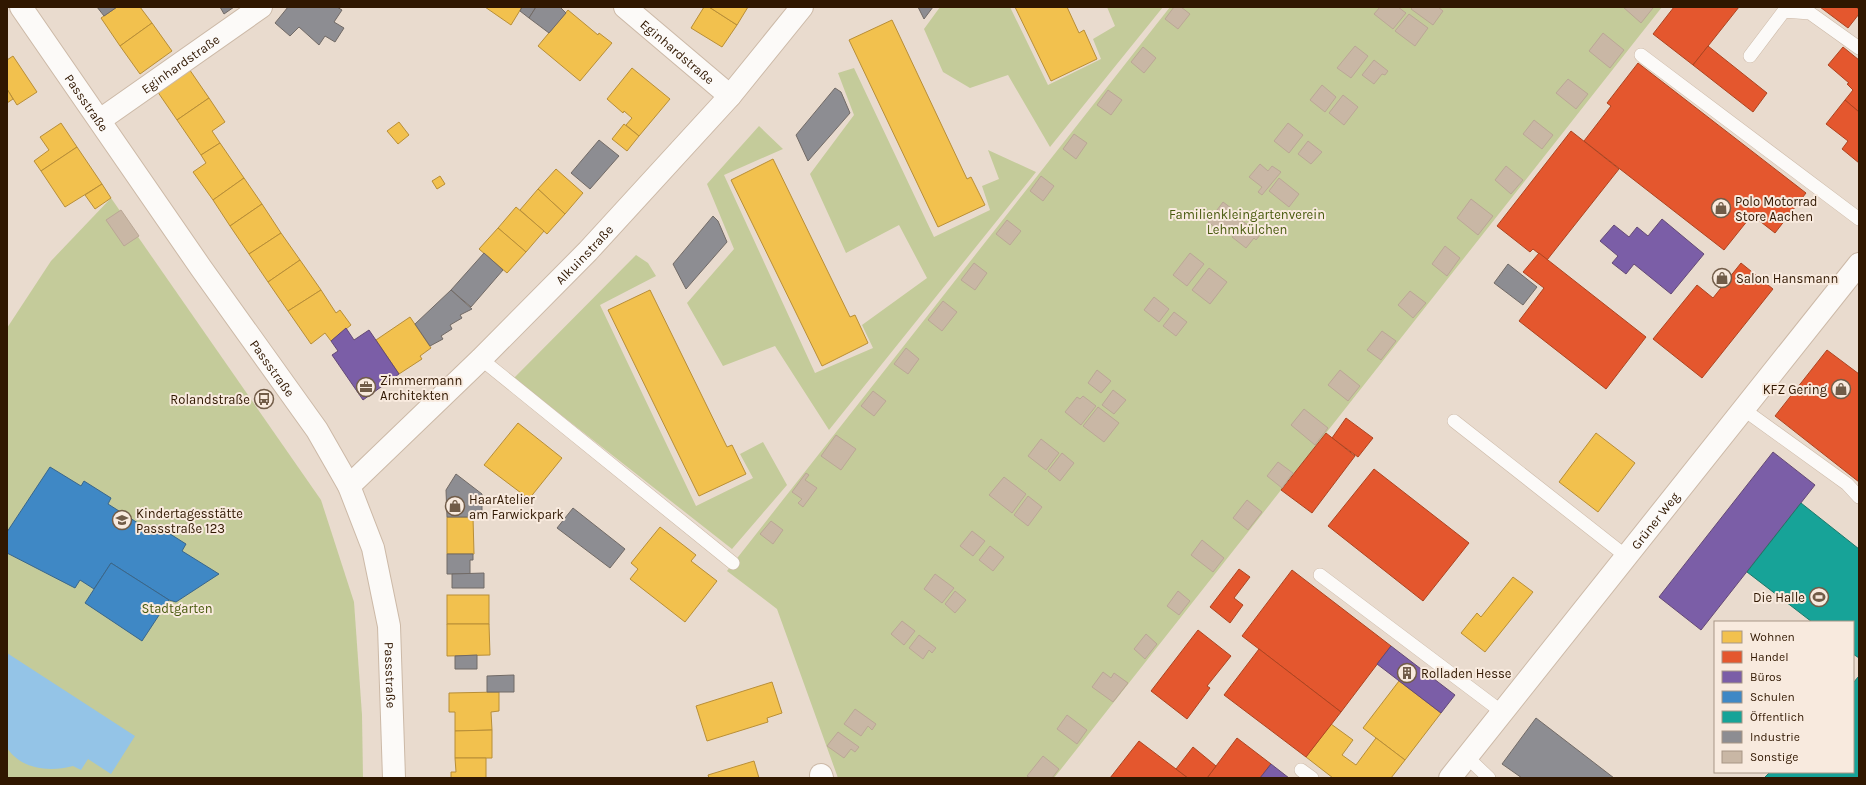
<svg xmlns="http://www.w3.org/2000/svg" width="1866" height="785" viewBox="0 0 1866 785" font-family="Karla,sans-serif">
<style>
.green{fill:#c4cb9a}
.water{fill:#94c4e7}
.homes{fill:#f2c14e;stroke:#b88e37}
.shops{fill:#e4572e;stroke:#ae4420}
.offices{fill:#7b5ea7;stroke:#644975}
.schools{fill:#3f88c5;stroke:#3a668a}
.public{fill:#17a398;stroke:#1e796a}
.industry{fill:#8d8d92;stroke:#716a66}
.building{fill:#c9b7a5;stroke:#baa795}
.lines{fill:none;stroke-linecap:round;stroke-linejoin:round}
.service-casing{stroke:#ccb9a7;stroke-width:14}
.minor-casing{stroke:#ccb9a7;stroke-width:24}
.tertiary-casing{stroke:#ccb9a7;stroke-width:24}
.service{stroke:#fcfaf8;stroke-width:13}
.minor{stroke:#fcfaf8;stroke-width:22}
.tertiary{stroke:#fcfaf8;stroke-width:22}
.labels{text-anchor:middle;stroke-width:4;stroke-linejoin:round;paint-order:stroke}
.street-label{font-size:13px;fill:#301700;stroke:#f8eade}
.poi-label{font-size:13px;fill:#301700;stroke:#f8eade;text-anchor:start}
.park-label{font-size:13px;fill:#485a0d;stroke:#f8eade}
</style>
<rect width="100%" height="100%" fill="#e9dbce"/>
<g class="green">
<path d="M940,7H1010L1048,85L1101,59L1093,39L1115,26L1107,7H1163L1050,147L1008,75L970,88L943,72L924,29Z"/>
<path d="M1170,7H1662L1054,778H838L777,609L727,571Z"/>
<path d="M854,68L934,237L990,210L982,186L999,179L988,150L1036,172L829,430L775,346L723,366L687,303L734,249L707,184L759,126L783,149L724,175L815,373L873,348L862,325L927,278L899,225L846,253L810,174L854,115L838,73Z"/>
<path d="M111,198L321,500L354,602L362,715L363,778H7V328L51,261Z"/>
<path d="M636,255L648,263L656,276L600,305L696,506L753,478L740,454L763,442L787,485L732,549L514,378Z"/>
</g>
<path class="water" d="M7,653L135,736L111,774L88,759L81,770L73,766C50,772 22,770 7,748Z"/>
<g class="homes">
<path d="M117,7H140L152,23L120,46L101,18Z"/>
<path d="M485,7H522L511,25Z"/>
<path d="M704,7H709L737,25L722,47L691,28Z"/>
<path d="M709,7H748L737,25Z"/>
<path d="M1015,7H1067L1079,33L1084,30L1097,59L1051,81Z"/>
<path d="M568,10L598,35L599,33L612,43L580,81L538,46Z"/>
<path d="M892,20L967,179L971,177L985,205L938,227L849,40Z"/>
<path d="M152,23L172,51L140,74L120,46Z"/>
<path d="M13,56L37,92L17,105L7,89V60Z"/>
<path d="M187,66L209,98L177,120L155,88Z"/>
<path d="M632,68L670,99L639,136L626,125L632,118L624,111L623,113L607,99Z"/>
<path d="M7,89L13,99L7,103Z"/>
<path d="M209,98L225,122L212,131L220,143L201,155L177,120Z"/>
<path d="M399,122L409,135L398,144L387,131Z"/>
<path d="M61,123L77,147L41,171L34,161L49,150L40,137Z"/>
<path d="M624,124L639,136L627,151L612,139Z"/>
<path d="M220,143L244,178L213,200L193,172L206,163L201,155Z"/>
<path d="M77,147L102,184L65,207L41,171Z"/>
<path d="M773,159L850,317L855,315L868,343L822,366L731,180Z"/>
<path d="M556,169L583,193L565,214L538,189Z"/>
<path d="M440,176L445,184L437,189L432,181Z"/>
<path d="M244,178L262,204L230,226L213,200Z"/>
<path d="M102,184L111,198L95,209L85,195Z"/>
<path d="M538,189L565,214L547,234L520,210Z"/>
<path d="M262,204L281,233L249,254L230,226Z"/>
<path d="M516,207L544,231L526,252L498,228Z"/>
<path d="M498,228L526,252L507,273L479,249Z"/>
<path d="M281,233L300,260L268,282L249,254Z"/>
<path d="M300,260L321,290L288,311L268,282Z"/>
<path d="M321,290L336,313L340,310L351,325L331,341L325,333L311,344L288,311Z"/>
<path d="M650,290L727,447L732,445L746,474L699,496L608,310Z"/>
<path d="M410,317L431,348L420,356L422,359L399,374L376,340Z"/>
<path d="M518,423L562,458L529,499L484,465Z"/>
<path d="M1596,433L1635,463L1598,512L1559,482Z"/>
<path d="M447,517H473L474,554H447Z"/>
<path d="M660,527L696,555L691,561L717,581L685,622L630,579L638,569L631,563Z"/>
<path d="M1513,577L1533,592L1485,652L1461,633L1477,613L1481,617Z"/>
<rect x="447" y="595" width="42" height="29"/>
<path d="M447,624H489L490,655L447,656Z"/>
<path d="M1399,681L1441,713L1405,760L1363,728Z"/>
<path d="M772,682L782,713L767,718L768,722L707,741L696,706Z"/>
<path d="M499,692V711L491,712L492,730L455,731V712H449V693Z"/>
<path d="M1331,724L1353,740L1342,755L1356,765L1376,738L1405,760L1391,778H1333L1306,757Z"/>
<path d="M492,730V758H455V731Z"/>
<path d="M455,758H486V778H451V772H456Z"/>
<path d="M754,761L759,778H709L708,775Z"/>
</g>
<g class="shops">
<path d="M1674,7H1739L1693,65L1653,34Z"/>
<path d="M1820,7H1856L1859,10V14L1848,28Z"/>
<path d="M1708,46L1767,93L1753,112L1693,65Z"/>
<path d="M1843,47L1859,60V112L1845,100L1853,90L1847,84L1849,83L1828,65Z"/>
<path d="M1638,63L1806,193L1775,233L1752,215L1724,250L1584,141L1611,106L1607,103Z"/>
<path d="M1845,100L1859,112V163L1842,149L1848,141L1826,124Z"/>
<path d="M1571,131L1619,169L1547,260L1533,249L1530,252L1497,226Z"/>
<path d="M1539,253L1646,337L1606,389L1519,321L1544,288L1523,272Z"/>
<path d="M1741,263L1773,289L1702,378L1653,339L1697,285L1713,298Z"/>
<path d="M1827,350L1859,374V482L1775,416Z"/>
<path d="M1346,418L1373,438L1358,457L1332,438Z"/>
<path d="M1326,433L1355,456L1312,513L1281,490Z"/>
<path d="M1374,469L1469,543L1423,601L1328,526Z"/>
<path d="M1239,569L1250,577L1234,598L1243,605L1230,623L1210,607Z"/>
<path d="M1292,570L1391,646L1341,712L1242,636Z"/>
<path d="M1198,630L1231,656L1207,686L1210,688L1187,719L1151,691Z"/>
<path d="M1259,649L1341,712L1306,757L1224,695Z"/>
<path d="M1237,738L1271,764L1260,778H1207Z"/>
<path d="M1139,741L1176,769L1188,778H1110Z"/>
<path d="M1193,747L1216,766L1207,778H1188L1176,769Z"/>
</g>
<g class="offices">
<path d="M1662,219L1704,254L1671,294L1634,264L1626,274L1612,263L1618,256L1600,241L1614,225L1629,237L1637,227L1648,236Z"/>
<path d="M346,328L354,340L369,330L399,374L363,400L332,355L338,351L331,341Z"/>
<path d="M1773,452L1815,485L1701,630L1659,597Z"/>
<path d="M1391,646L1455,695L1441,713L1377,664Z"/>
<path d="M1271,764L1289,778H1260Z"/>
</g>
<g class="schools">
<path d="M50,467L81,486L84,481L111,498L108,504L152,532L156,525L186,544L182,551L219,574L176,602L169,600L111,563L94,589L80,580L75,588L7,553V532Z"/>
<path d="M111,563L169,600L142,641L85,603Z"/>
</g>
<g class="public">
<path d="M1801,503L1859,549V658L1853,654V622H1812L1747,572Z"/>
<path d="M1859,676V778H1764L1770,772H1853V683Z"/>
</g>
<g class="industry">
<path d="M97,7H117L104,16Z"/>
<path d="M220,7H234L224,14Z"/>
<path d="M288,7H337L342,10L334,22L344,28L335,42L325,36L319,45L299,27L290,36L275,23Z"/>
<path d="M522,7H536L529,18L520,11Z"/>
<path d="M536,7H560L566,13L549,33L529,18Z"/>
<path d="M918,7H933L924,19Z"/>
<path d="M835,88L841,92L850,113L808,161L796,135Z"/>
<path d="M599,140L619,156L590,189L571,173Z"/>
<path d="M713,216L718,221L727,242L686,289L673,264Z"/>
<path d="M484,253L503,270L471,307L451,290Z"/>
<path d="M1508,264L1537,287L1523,305L1494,283Z"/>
<path d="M451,290L472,309L460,315L462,318L450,325L452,329L441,336L443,339L430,346L415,324Z"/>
<path d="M456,474L482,494V517H447L446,490Z"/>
<path d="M573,508L625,549L610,568L557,528Z"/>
<path d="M447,554H473V560H470V574H447Z"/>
<path d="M484,573V588H452V574Z"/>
<path d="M477,655V669H455V656Z"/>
<path d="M514,675V692H487V676Z"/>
<path d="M1536,718L1614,778H1522L1502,764Z"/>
</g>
<g class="building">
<path d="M1174,7H1181L1190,14L1178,29L1165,19Z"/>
<path d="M1380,7H1398L1406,13L1393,29L1374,14Z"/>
<path d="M1413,7H1438L1443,11L1433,25L1411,9Z"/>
<path d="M1623,7H1652L1653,8L1641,23Z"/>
<path d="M1409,14L1428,28L1415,46L1395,31Z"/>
<path d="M1603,33L1624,50L1610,68L1589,51Z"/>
<path d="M1355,46L1368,56L1351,78L1337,68Z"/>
<path d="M1143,47L1156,58L1144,73L1131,62Z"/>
<path d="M1374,60L1388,71L1385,75L1382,74L1374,84L1362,75Z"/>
<path d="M1568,79L1588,94L1576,109L1556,93Z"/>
<path d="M1322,85L1336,97L1325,112L1310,100Z"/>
<path d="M1108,90L1122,100L1111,115L1097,105Z"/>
<path d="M1343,95L1358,107L1344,125L1329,113Z"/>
<path d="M1534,120L1553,135L1542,149L1523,134Z"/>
<path d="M1288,123L1303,135L1289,153L1274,141Z"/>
<path d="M1074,134L1087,143L1076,159L1063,149Z"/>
<path d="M1308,141L1322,152L1311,164L1298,154Z"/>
<path d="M1260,164L1268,171L1272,166L1281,172L1262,195L1258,192L1262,187L1249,177Z"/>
<path d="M1506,166L1523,180L1511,194L1495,180Z"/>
<path d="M1041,176L1054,186L1043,201L1030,191Z"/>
<path d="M1279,178L1299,194L1289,207L1269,191Z"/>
<path d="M1471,199L1493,216L1478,235L1457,218Z"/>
<path d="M1223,202L1231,208L1229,210L1243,221L1231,235L1218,225L1216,228L1208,222Z"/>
<path d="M121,210L139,236L124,246L106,220Z"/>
<path d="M1007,220L1021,231L1010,245L996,234Z"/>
<path d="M1244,222L1260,235L1256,240L1254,238L1246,248L1232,237Z"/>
<path d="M1445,246L1460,258L1447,276L1432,264Z"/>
<path d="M1190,253L1204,264L1187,286L1173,275Z"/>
<path d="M974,263L987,273L975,290L961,280Z"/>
<path d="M1209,268L1227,282L1210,304L1192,290Z"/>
<path d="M1410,291L1426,303L1413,318L1398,305Z"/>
<path d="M1154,297L1169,309L1159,322L1144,310Z"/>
<path d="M943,301L957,312L942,331L928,320Z"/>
<path d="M1174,312L1187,322L1176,336L1163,326Z"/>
<path d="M1382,331L1396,341L1381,360L1367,350Z"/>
<path d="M906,348L919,359L908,374L894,364Z"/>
<path d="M1097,370L1111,381L1101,393L1088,383Z"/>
<path d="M1340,370L1360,386L1348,401L1328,385Z"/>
<path d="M1113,390L1126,400L1114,414L1102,405Z"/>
<path d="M873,391L886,401L874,416L861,406Z"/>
<path d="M1083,396L1096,406L1081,425L1065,412L1077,397L1080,399Z"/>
<path d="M1098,407L1119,423L1104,442L1083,426Z"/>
<path d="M1304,409L1328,428L1315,445L1291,425Z"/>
<path d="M836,435L856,449L841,470L821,456Z"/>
<path d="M1041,439L1059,453L1046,470L1028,456Z"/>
<path d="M1062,453L1074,463L1060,481L1048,471Z"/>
<path d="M1278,462L1293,473L1282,488L1267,476Z"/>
<path d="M806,473L809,475L805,480L817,488L803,507L798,503L802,499L792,492Z"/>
<path d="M1004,477L1026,494L1012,513L989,495Z"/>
<path d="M1028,496L1042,507L1028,526L1014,515Z"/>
<path d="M1247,500L1262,512L1248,530L1233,518Z"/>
<path d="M771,521L783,530L773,544L760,534Z"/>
<path d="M972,531L985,541L973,556L960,546Z"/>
<path d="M1202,540L1224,558L1213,572L1191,555Z"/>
<path d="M990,546L1004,557L993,571L979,560Z"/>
<path d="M935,574L954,588L942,603L924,589Z"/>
<path d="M955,591L966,600L955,613L945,604Z"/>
<path d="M1178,591L1190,601L1179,615L1167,606Z"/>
<path d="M902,621L915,631L904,645L891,634Z"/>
<path d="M1146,634L1157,644L1145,659L1134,649Z"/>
<path d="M919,635L936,648L932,653L929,650L923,659L909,648Z"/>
<path d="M1103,672L1111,678L1114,673L1128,683L1113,702L1092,687Z"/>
<path d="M855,709L876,724L872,730L868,726L861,736L844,724Z"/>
<path d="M1067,715L1087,730L1077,744L1057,729Z"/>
<path d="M838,732L859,747L855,752L851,749L844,758L827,746Z"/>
<path d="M1043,756L1059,769L1052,778H1030L1027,776Z"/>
</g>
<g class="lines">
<g class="service-casing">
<g id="service">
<path d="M1641,55L1859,219"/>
<path d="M1750,56L1784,11L1810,13L1859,48"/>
<path d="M481,359L733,563"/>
<path d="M1743,409L1847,484L1859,497"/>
<path d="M1454,421L1627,557"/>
<path d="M1320,575L1502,712"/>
<path d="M1467,757L1489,778"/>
<path d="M1301,770L1312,778"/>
</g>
</g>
<g class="minor-casing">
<g id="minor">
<path id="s1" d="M625,7L730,96"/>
<path id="s2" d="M100,120L261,7"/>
<path id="s3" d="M349,486L481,359L588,251L730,96L802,7"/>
<path d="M821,775L822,778"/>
</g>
</g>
<g class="tertiary-casing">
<g id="tertiary">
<path id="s4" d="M21,7L201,268L317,430L349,486L373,548L389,626L394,778"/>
<path id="s5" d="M1450,778L1859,264"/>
</g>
</g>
<use href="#service" class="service"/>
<use href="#minor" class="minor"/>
<use href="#tertiary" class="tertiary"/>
</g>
<defs>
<g id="shop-ring" transform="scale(1)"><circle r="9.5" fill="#f8eade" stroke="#715c48" stroke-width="1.5"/><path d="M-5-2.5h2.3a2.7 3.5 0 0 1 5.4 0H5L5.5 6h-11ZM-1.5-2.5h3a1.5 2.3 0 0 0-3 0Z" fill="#715c48"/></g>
<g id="office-ring" transform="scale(1)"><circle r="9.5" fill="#f8eade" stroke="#715c48" stroke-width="1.5"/><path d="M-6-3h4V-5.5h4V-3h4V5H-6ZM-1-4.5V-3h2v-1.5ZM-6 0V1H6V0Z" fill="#715c48"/></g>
<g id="bus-ring" transform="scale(1)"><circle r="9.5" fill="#f8eade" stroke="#715c48" stroke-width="1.5"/><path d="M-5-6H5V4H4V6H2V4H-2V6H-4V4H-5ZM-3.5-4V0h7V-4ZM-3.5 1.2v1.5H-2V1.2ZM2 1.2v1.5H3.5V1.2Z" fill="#715c48"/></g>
<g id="school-ring" transform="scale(1)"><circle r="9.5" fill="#f8eade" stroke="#715c48" stroke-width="1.5"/><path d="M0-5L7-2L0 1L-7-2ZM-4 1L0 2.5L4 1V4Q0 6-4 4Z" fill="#715c48"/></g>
<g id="stadium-ring" transform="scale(1)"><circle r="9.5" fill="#f8eade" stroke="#715c48" stroke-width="1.5"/><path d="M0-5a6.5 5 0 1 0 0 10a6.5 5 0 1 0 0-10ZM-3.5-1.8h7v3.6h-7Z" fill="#715c48"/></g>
<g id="building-ring" transform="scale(1)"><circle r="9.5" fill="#f8eade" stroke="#715c48" stroke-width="1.5"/><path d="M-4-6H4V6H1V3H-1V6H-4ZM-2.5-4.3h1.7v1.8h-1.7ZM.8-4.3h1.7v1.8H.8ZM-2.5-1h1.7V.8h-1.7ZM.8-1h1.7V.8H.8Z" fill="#715c48"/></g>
</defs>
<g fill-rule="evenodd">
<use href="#shop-ring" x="1721" y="208"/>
<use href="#shop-ring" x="1722" y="278"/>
<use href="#office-ring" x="366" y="387"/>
<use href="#shop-ring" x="1841" y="389"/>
<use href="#bus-ring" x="264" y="399"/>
<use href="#shop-ring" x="455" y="506"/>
<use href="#school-ring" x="122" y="520"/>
<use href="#stadium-ring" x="1819" y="597"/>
<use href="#building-ring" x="1407" y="673"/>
</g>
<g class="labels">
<g class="street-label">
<text dy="5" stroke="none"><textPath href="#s1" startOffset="69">Eginhardstraße</textPath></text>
<text dy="5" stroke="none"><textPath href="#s2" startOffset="98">Eginhardstraße</textPath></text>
<text dy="5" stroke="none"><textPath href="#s4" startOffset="116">Passstraße</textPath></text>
<text dy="5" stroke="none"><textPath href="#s3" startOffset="330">Alkuinstraße</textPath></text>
<text dy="5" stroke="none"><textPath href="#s4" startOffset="440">Passstraße</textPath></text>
<text dy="5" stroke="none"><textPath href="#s5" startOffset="329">Grüner Weg</textPath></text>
<text dy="5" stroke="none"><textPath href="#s4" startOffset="776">Passstraße</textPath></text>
</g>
<g class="poi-label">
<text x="1735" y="206">Polo Motorrad<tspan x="1735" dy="15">Store Aachen</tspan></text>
<text x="1736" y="283">Salon Hansmann</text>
<text x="380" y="385">Zimmermann<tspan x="380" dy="15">Architekten</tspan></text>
<text x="1827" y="394" text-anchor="end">KFZ Gering</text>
<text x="250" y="404" text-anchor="end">Rolandstraße</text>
<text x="469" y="504">HaarAtelier<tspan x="469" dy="15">am Farwickpark</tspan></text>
<text x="136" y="518">Kindertagesstätte<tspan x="136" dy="15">Passstraße 123</tspan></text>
<text x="1805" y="602" text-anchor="end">Die Halle</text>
<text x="1421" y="678">Rolladen Hesse</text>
</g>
<g class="park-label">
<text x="1247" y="219">Familienkleingartenverein<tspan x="1247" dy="15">Lehmkülchen</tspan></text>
<text x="177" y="613">Stadtgarten</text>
</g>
</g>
<rect width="1866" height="785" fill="none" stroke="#301700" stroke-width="16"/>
<rect x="1714" y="621" width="140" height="152" fill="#f8eade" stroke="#a89685"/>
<rect x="1722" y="631" width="20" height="12" fill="#f2c14e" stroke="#a89685"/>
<text x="1750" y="641" font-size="12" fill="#301700">Wohnen</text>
<rect x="1722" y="651" width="20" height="12" fill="#e4572e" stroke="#a89685"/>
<text x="1750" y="661" font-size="12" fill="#301700">Handel</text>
<rect x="1722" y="671" width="20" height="12" fill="#7b5ea7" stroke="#a89685"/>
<text x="1750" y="681" font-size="12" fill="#301700">Büros</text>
<rect x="1722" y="691" width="20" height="12" fill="#3f88c5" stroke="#a89685"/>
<text x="1750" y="701" font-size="12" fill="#301700">Schulen</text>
<rect x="1722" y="711" width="20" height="12" fill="#17a398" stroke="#a89685"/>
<text x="1750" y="721" font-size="12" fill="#301700">Öffentlich</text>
<rect x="1722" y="731" width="20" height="12" fill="#8d8d92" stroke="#a89685"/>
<text x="1750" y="741" font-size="12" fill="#301700">Industrie</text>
<rect x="1722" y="751" width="20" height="12" fill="#c9b7a5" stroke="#a89685"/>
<text x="1750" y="761" font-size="12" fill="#301700">Sonstige</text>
</svg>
